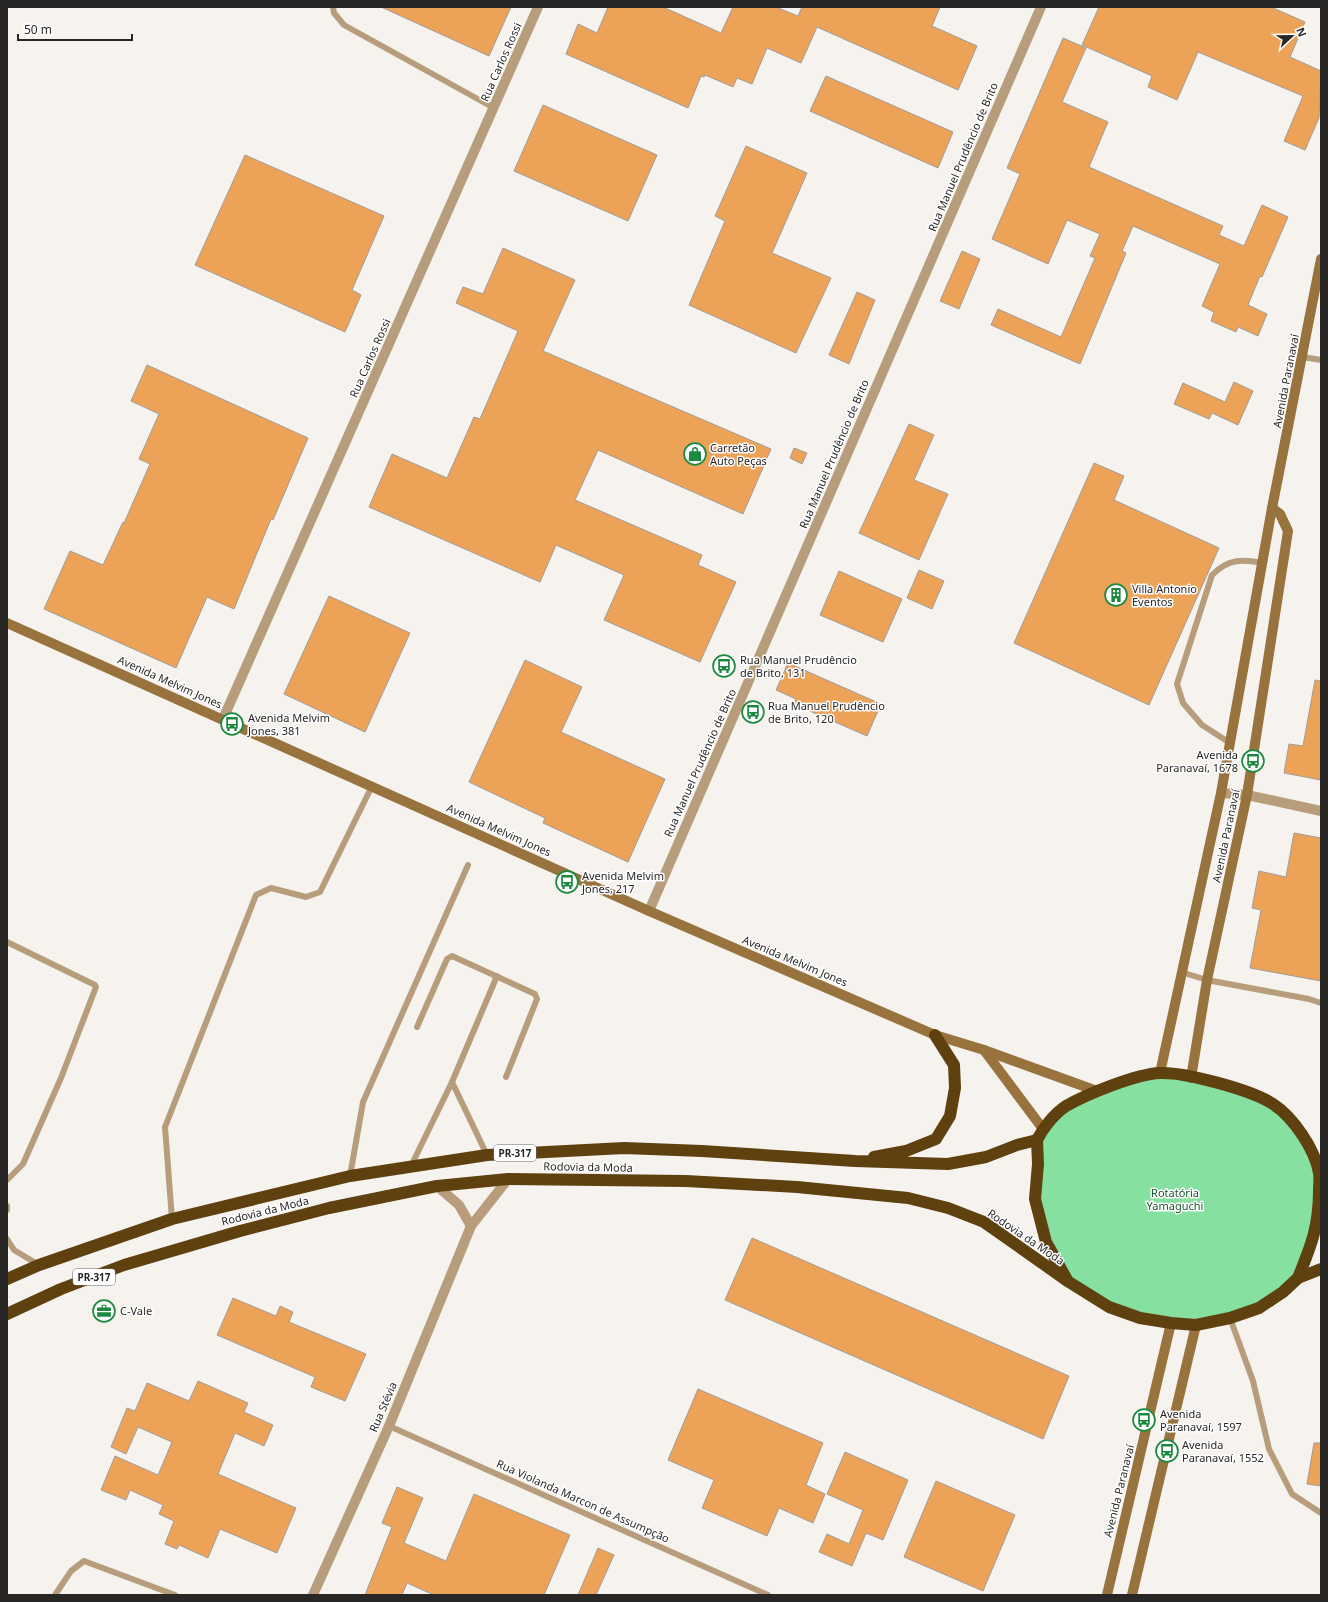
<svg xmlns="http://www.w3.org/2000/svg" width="1328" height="1602" viewBox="0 0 1328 1602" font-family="'Noto Sans',sans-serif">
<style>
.green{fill:#86e0a0}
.building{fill:#eca358;stroke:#a09c99}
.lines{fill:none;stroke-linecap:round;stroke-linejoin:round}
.lane{stroke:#b79d7b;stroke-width:6}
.street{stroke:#b79d7b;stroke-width:10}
.secondary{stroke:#98733d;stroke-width:10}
.highway{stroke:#5f4110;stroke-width:12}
.labels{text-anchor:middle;stroke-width:3;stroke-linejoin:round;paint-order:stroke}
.shield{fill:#fff;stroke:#696867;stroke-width:1}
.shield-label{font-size:10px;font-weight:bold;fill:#292726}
.street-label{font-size:11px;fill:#292726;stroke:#fff}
.poi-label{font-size:11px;fill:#292726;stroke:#fff;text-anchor:start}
.park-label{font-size:11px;fill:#15572f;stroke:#fff}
</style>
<rect width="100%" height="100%" fill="#f6f3ef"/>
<path class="green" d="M1160,1073L1273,1104L1313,1152L1319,1208L1298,1278L1259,1308L1196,1325L1140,1318L1069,1282L1035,1199L1037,1140L1065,1107Z"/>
<g class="building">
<path d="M381,7H511L489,56Z"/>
<path d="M608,7H663L721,33L733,7H776L798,16L802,7H940L932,26L977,46L958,90L817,27L801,63L767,48L752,84L737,78L733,87L705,75L704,77L701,76L688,108L566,54L578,24L597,33Z"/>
<path d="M1099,7H1271L1305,22L1290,57L1321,71L1319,118L1305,150L1284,141L1303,96L1198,52L1177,100L1148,87L1152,76L1082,45Z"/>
<path d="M1063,38L1086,48L1062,102L1108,122L1089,167L1223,226L1219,235L1244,246L1262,205L1288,217L1262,277L1260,276L1248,305L1267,314L1258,336L1238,327L1236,332L1211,321L1214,312L1202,306L1220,264L1133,226L1122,251L1126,253L1080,364L991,325L998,309L1061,337L1095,258L1090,256L1100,234L1067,220L1048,264L992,239L1020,174L1007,168Z"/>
<path d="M826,76L953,132L938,168L810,111Z"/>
<path d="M543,105L657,155L628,221L514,171Z"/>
<path d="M746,146L807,173L772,253L831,278L796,353L689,305L725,221L715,216Z"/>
<path d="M245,155L384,216L352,290L361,295L345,332L195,265Z"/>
<path d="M503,248L575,280L543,351L771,449L743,514L598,450L575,500L702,555L698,565L736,582L700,662L604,620L624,575L556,545L540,582L369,507L392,454L447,478L474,417L480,419L518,331L456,303L463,287L483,294Z"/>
<path d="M962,251L980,259L959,309L940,301Z"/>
<path d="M857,292L875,300L849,364L829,355Z"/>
<path d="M147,365L308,438L273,520L271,519L234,609L207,597L176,668L44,609L70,551L103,565L123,522L124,523L150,464L139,459L159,414L131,401Z"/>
<path d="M1234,382L1253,391L1238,425L1212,413L1209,419L1174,404L1183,383L1225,402Z"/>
<path d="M909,424L934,435L914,480L948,494L919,560L859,533Z"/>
<path d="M794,448L807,453L802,464L790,458Z"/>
<path d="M1094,463L1124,476L1114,500L1219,548L1149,705L1014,643Z"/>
<path d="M919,570L944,581L932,609L907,598Z"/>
<path d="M839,571L902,599L883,642L820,615Z"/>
<path d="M329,596L410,633L365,732L284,694Z"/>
<path d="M525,660L582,687L561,732L665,779L628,862L543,823L545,818L469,782Z"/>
<path d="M788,663L881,704L867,736L794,704L796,699L776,690Z"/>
<path d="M1315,680L1321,681V780L1284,773L1289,744L1303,746Z"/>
<path d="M1294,833L1321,838V981L1250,968L1261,910L1252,908L1259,871L1286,877Z"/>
<path d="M752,1238L1069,1376L1043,1439L725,1300Z"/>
<path d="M233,1298L276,1316L280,1306L293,1312L289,1322L366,1354L345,1401L311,1387L315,1377L217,1335Z"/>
<path d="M198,1381L248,1403L244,1412L273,1425L264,1446L235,1433L218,1474L296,1508L277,1553L220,1529L208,1558L179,1545L177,1549L165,1544L174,1521L159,1514L163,1505L130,1490L126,1500L101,1490L115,1456L158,1475L172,1442L138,1427L126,1454L111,1447L127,1408L135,1411L147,1383L189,1401Z"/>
<path d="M698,1389L823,1443L806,1485L825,1494L813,1523L779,1508L767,1536L702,1508L714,1480L668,1460Z"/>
<path d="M1314,1443H1321V1486L1307,1484Z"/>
<path d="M845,1452L908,1480L883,1540L866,1533L852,1566L819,1552L827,1534L849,1544L863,1510L827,1494Z"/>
<path d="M936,1481L1015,1515L983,1591L904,1557Z"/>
<path d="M397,1487L423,1498L404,1543L446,1561L474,1494L570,1535L544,1595H434L407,1583L402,1595H365L392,1527L382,1523Z"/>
<path d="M598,1548L614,1555L596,1595H578Z"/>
</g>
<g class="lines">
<g class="lane">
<path d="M333,7L334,13L344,25L494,108"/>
<path d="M1303,357L1321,360"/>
<path d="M1230,743L1202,725L1183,703L1177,684L1212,575C1228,559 1241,559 1262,563"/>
<path d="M7,942L95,985L96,987L61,1078L23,1164L7,1180"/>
<path d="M1181,972L1207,980L1309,999L1321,1003"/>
<path d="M417,1027L447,959L452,956L535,994L537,999L506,1077"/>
<path d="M452,1082L487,1155"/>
<path d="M411,1166L452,1082L497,976"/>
<path d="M350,1176L363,1102L468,865"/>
<path d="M7,1206V1210"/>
<path d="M172,1219L165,1127L256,895L271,888L306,897L320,892L372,786"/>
<path d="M7,1239L14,1250L39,1265"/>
<path d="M1230,1318L1253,1381L1269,1449L1292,1494L1321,1513"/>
<path d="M389,1426L768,1595"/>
<path d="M55,1595L71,1571L84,1561L175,1595"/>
</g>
<g class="street">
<path d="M223,719L538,7"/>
<path d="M1221,793L1247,795L1321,811"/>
<path d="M649,911L1041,7"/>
<path d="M437,1186L459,1205L471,1226"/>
<path d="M313,1595L389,1426L471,1226L508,1179"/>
</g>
<g class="secondary">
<path d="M7,623L649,911L935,1035L984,1050L1097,1091"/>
<path d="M984,1050L1043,1129"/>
<path d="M1160,1073L1221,793L1272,508L1321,259"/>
<path d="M1191,1078L1207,980L1247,795L1288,531L1280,514L1272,508"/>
<path d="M1107,1595L1171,1323"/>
<path d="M1132,1595L1196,1325"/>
</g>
<g class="highway">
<path d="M1037,1140C1043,1128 1054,1114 1066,1106C1087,1094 1136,1074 1160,1073C1185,1072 1252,1090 1273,1104C1293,1117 1315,1149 1319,1173C1320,1178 1319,1185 1319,1191C1319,1226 1311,1246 1298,1278"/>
<path d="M1037,1140L1038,1164L1035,1199L1046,1242L1066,1278"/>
<path d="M874,1157L906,1151L936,1139L950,1116L955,1088L954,1065L935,1035"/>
<path d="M7,1279L39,1265L172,1219L350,1176L487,1155L624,1148L702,1151L855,1161L948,1164L986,1157L1017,1145L1037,1140"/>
<path d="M7,1314L61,1289L124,1265L240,1231L329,1208L437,1186L508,1179L686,1181L797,1187L908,1198L948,1208L984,1222L1069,1282L1109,1307L1140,1318L1171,1323L1196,1325L1230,1318L1259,1308L1283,1292L1298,1278L1321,1269"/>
</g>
</g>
<defs>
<g id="shop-ring" transform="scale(1.15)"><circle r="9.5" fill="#fff" stroke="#1d8940" stroke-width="1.5"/><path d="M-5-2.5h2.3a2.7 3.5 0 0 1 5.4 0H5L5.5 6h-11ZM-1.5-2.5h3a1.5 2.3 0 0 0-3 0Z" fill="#1d8940"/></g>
<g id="building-ring" transform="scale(1.15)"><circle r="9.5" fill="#fff" stroke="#1d8940" stroke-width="1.5"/><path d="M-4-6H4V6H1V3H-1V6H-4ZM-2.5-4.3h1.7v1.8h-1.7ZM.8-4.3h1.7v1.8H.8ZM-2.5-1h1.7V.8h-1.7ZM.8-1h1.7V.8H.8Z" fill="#1d8940"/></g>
<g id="bus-ring" transform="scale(1.15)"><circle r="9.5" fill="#fff" stroke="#1d8940" stroke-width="1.5"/><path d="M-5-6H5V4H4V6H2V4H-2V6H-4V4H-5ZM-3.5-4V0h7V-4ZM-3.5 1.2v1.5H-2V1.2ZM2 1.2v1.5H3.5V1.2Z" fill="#1d8940"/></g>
<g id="office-ring" transform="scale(1.15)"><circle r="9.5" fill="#fff" stroke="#1d8940" stroke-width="1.5"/><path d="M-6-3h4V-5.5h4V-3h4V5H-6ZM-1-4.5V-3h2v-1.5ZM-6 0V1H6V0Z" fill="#1d8940"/></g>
</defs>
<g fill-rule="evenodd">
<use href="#shop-ring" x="695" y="454"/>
<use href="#building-ring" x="1116" y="595"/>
<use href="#bus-ring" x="724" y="666"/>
<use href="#bus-ring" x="753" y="712"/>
<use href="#bus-ring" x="232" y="724"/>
<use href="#bus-ring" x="1253" y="761"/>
<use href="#bus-ring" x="567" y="882"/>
<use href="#office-ring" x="104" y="1311"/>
<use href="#bus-ring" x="1144" y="1420"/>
<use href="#bus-ring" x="1167" y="1451"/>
</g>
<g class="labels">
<g class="shield">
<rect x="494" y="1145" width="42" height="16" rx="3"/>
<rect x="73" y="1269" width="42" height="16" rx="3"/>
</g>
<g class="shield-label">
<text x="515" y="1157">PR-317</text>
<text x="94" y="1281">PR-317</text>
</g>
<g class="street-label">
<text transform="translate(501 62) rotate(-66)" y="4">Rua Carlos Rossi</text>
<text transform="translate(963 157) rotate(-67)" y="4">Rua Manuel Prudêncio de Brito</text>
<text transform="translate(370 358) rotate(-66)" y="4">Rua Carlos Rossi</text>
<text transform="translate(1286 381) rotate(-79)" y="4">Avenida Paranavaí</text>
<text transform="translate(834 454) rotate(-67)" y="4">Rua Manuel Prudêncio de Brito</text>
<text transform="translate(170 682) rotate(24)" y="4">Avenida Melvim Jones</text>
<text transform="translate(700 763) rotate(-66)" y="4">Rua Manuel Prudêncio de Brito</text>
<text transform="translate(499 830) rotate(24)" y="4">Avenida Melvim Jones</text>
<text transform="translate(1226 836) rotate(-78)" y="4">Avenida Paranavaí</text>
<text transform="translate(795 961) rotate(23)" y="4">Avenida Melvim Jones</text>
<text transform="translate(588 1167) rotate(1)" y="4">Rodovia da Moda</text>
<text transform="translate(265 1211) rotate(-14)" y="4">Rodovia da Moda</text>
<text transform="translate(1026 1237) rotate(34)" y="4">Rodovia da Moda</text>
<text transform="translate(383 1407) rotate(-67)" y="4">Rua Stévia</text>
<text transform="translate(1119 1491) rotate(-76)" y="4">Avenida Paranavaí</text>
<text transform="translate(583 1501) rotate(24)" y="4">Rua Violanda Marcon de Assumpção</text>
</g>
<g class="poi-label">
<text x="710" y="452">Carretão<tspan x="710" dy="13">Auto Peças</tspan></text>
<text x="1132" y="593">Villa Antonio<tspan x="1132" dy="13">Eventos</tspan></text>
<text x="740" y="664">Rua Manuel Prudêncio<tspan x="740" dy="13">de Brito, 131</tspan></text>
<text x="768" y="710">Rua Manuel Prudêncio<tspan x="768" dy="13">de Brito, 120</tspan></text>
<text x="248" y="722">Avenida Melvim<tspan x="248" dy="13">Jones, 381</tspan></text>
<text x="1238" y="759" text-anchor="end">Avenida<tspan x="1238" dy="13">Paranavaí, 1678</tspan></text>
<text x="582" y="880">Avenida Melvim<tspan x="582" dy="13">Jones, 217</tspan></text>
<text x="120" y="1315">C-Vale</text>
<text x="1160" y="1418">Avenida<tspan x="1160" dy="13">Paranavaí, 1597</tspan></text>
<text x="1182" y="1449">Avenida<tspan x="1182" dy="13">Paranavaí, 1552</tspan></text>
</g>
<g class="park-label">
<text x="1175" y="1197">Rotatória<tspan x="1175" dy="13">Yamaguchi</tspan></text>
</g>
</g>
<rect width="1328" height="1602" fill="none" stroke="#292726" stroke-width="16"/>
<g transform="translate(1292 36) rotate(68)" stroke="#ffffff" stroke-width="3" paint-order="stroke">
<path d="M0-3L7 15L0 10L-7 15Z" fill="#292726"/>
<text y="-6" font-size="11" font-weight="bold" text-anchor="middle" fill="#292726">N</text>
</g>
<path d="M18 34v6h114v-6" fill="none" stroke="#292726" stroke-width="2"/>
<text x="24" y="34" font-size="12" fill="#292726" stroke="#ffffff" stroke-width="3" paint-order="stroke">50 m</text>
</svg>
